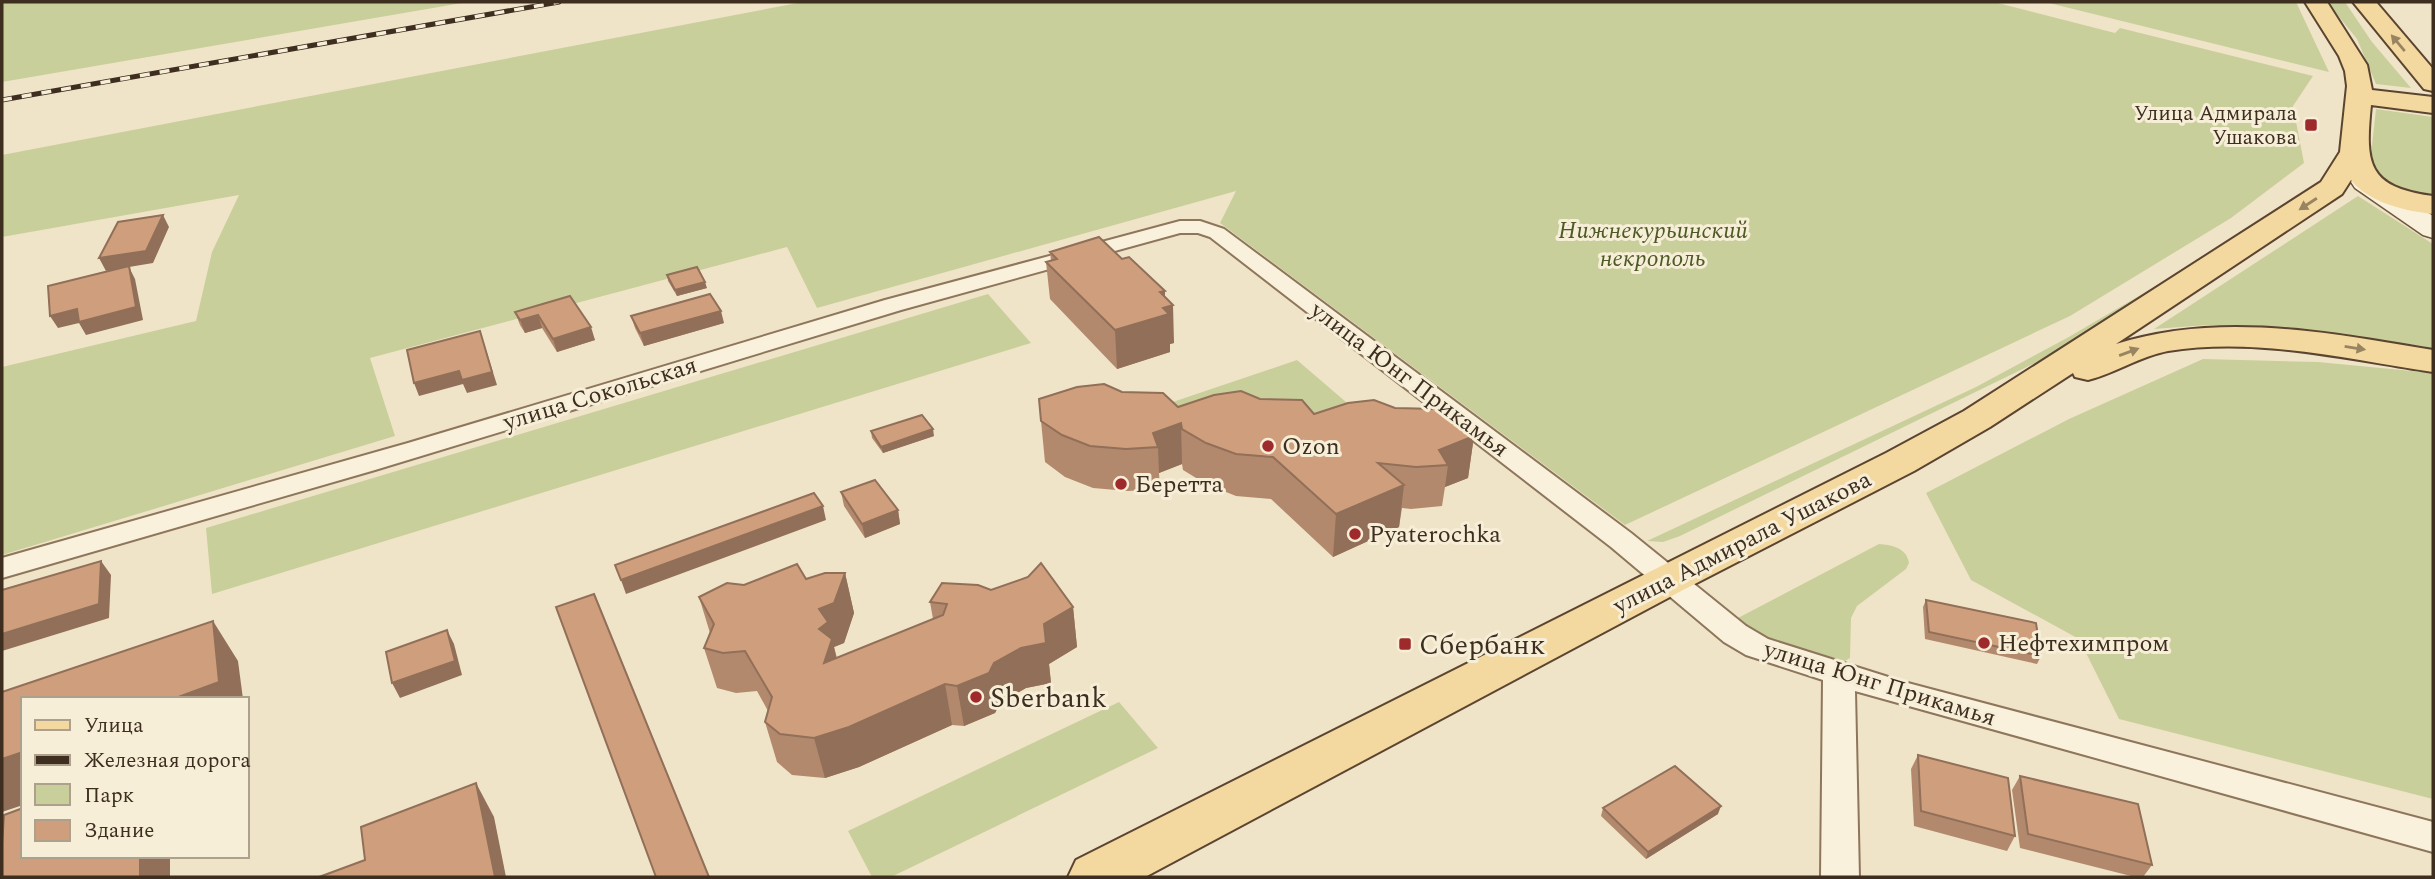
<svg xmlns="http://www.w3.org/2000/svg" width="2435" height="879" viewBox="0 0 2435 879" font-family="Spectral,serif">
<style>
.green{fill:#c9cf9b}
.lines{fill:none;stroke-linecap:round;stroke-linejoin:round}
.minor-casing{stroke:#8d765c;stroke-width:4}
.secondary-casing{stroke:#6f573f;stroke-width:3}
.primary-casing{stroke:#5b4430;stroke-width:4}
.minor{fill:#faf1dc;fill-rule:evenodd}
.secondary{fill:#faf1dc;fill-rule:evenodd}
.primary{fill:#f3d9a0;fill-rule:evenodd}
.rail-casing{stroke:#3d2e20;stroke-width:5}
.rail{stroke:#f7eed8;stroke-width:3.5;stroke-dasharray:10;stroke-linecap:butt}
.wall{fill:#b2896c}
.shaded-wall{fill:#916f58}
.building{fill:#cf9f7d;stroke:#916f58;stroke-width:2}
.oneway{fill:#988460}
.poi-dot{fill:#9e2a2b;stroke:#f7eed8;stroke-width:2.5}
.labels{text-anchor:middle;stroke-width:6;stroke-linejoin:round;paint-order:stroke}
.far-poi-label{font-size:21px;fill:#3d2e20;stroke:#f7eed8;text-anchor:end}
.park-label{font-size:24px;font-style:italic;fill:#4d5a26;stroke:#f7eed8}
.street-label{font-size:24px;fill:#3d2e20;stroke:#f7eed8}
.poi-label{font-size:24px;fill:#3d2e20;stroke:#f7eed8;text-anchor:start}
.near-poi-label{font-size:28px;fill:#3d2e20;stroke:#f7eed8;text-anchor:start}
</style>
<rect width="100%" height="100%" fill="#f0e4c8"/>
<g class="green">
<path d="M2,2H468L2,82Z"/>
<path d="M803,2H1994L2115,33L2120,28L2313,76L2293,106L2304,163L2231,218L2070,316L1625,525L1220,223L1236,191L817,308L787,247L370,358L395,436L2,555V367L196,321L212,252L239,195L2,237V155Z"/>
<path d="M2046,2H2296L2329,72L2057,5Z"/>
<path d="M2327,2H2345L2372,42L2411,88L2376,84L2357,39Z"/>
<path d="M2376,109L2433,117V199C2396,197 2392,191 2370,163Z"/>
<path d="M2358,196L2433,244V351L2289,327L2208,325L2154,329Z"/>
<path d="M2238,238L2076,343L1680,536L1663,542L1647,541L1976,387L2067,338Z"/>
<path d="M988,294L1031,343L212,594L206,528Z"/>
<path d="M2203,359L2318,362L2433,373V799L2119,719L2079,639L1971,580L1926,493L2069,419Z"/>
<path d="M1297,360L1360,414L1155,408Z"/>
<path d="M1879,544C1892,545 1907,548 1909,563L1906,569L1857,606L1851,618L1850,658L1845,661C1816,663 1757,638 1736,619Z"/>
<path d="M1119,702L1158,748L891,877H872L848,831Z"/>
</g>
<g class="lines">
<g class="minor-casing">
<path id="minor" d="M1180,221H1200L1224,229L1631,533L1746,626L1768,639L1904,682L2433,822V852L1855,691L1859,877H1821L1823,680L1746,655L1724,642L1611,547L1210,237L1198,233H1180L901,310L375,470L2,578V558L408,443L885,300Z"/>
</g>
<g class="secondary-casing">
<path id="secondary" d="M2365,174L2375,176L2433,216V238L2423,235L2355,188L2351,182L2355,176Z"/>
</g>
<g class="primary-casing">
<g id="primary">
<path d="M2305,2H2327L2367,65L2372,90L2433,97V113L2371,105C2365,164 2367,187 2433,196V214C2406,211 2369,203 2351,180L2342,194L2116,344C2220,311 2329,333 2433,350V372C2346,359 2256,337 2168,351C2140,356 2116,373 2088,380L2075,377L2073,373L1990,427L1914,471L1683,590L1145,877H1068L1076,860L1886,453L1964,411L2321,182L2340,152L2347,86L2345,71L2339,56Z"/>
<path d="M2353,2H2376L2433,69V91L2424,89Z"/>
</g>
</g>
<use href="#minor" class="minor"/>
<use href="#secondary" class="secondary"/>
<use href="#primary" class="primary"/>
<g class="rail-casing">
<path id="rail" d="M2,100L559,2"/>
</g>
<use href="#rail" class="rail"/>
</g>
<g class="wall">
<path d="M1050,252L1122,259L1165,291V297L1174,343L1170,344V352L1117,369L1050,299L1046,262L1051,261Z"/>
<path d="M667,275L707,288L677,296L668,281Z"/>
<path d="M570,296L595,340L557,352L542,328L525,333L520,325L515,312Z"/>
<path d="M631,316L724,323L644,346L635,328Z"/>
<path d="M1122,392L1178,407L1260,399L1314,414L1474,436L1468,478L1445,487L1442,506L1411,509L1402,508L1399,527L1333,557L1271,499L1236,496L1206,484L1183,470L1182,464L1159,473L1160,489L1128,491L1093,488L1065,477L1045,462L1041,421Z"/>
<path d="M871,431L934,436L883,453L872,438Z"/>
<path d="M841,492L898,510L900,524L865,538L844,506Z"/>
<path d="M845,573L854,613L844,643L834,647L837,658L933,619L930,602L991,590L1073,607L1077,647L1049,664L1051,683L1026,688L1000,703L995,713L964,726L952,725L859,767L825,778L792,775L777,762L765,722L768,711L757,691L736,693L717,688L704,648L710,633L699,597L744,585L806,579Z"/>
<path d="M1926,600L2041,656L2037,664L1925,639L1923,607Z"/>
<path d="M1918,755L2015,836L2007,851L1914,826L1911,769Z"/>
<path d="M2020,776L2152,865L2143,877H2135L2020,848L2012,790Z"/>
<path d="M1603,808L1718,814L1646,859L1601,816Z"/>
</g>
<g class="shaded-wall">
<path d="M163,215L169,227L153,263L129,267L135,279L143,320L86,335L79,323L58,328L50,316L77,309L129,267L106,271L99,258Z"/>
<path d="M705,282L707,288L677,296L675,290Z"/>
<path d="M1165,291V307L1173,305L1174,343L1170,344V352L1117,369L1115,330L1160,292Z"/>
<path d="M721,311L724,323L644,346L640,333Z"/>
<path d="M538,315L542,328L525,333L520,320Z"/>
<path d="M591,327L595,340L557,352L553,339Z"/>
<path d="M480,331L497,385L467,393L463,384L419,396L414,383Z"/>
<path d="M1181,423L1182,464L1159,473L1158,447L1153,433Z"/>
<path d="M933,429L934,436L883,453L881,447Z"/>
<path d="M1474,436L1468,478L1445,487L1448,465L1439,450Z"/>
<path d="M1404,485L1399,527L1333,557L1336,514Z"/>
<path d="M823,506L826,520L626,594L621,580Z"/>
<path d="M898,510L900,524L865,538L862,524Z"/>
<path d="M101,561L111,575L109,618L2,651V634Z"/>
<path d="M845,573L854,613L844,643L834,647L841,679L824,663L819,629V609Z"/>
<path d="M1073,607L1077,647L1049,664L1051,683L1026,688L1000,703L995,713L964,726L957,686L994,663L1044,624Z"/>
<path d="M213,621L238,661L243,699H173Z"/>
<path d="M447,630L454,644L462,675L400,698L392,683Z"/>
<path d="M945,684L952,725L859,767L825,778L814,738Z"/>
<path d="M23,752V805L2,812V759Z"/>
<path d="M476,783L494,817L506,877H495Z"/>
<path d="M1721,806L1718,814L1646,859L1648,852Z"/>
<rect x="140" y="856" width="30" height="21"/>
</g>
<g class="building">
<path d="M163,215L146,251L99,258L118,222Z"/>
<path d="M1099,237L1122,259L1129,257L1165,291L1160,292L1173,305L1163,308L1169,314L1115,330L1046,262L1057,259L1050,252Z"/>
<path d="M129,266L136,307L79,322L77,309L50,316L48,286Z"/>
<path d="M697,267L705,282L675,290L667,275Z"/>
<path d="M710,294L721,311L640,333L631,316Z"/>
<path d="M570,296L591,327L553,339L538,315L520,320L515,312Z"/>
<path d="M480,331L492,372L462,380L459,371L414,383L407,350Z"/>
<path d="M1104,384L1122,392L1163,393L1178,407L1214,395L1241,391L1260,399L1302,400L1314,414L1348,403L1374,400L1395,408L1438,409L1474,436L1439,450L1448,465L1416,467L1378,463L1404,485L1336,514L1273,457L1236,454L1206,443L1182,429L1181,423L1153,433L1158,447L1126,449L1090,446L1062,435L1041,421L1039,399L1077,387Z"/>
<path d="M922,415L933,429L881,447L871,431Z"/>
<path d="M875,480L898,510L862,524L841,492Z"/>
<path d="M814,493L823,506L621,580L615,565Z"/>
<path d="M101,561L99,604L2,634V590Z"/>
<path d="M1041,563L1073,607L1044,624L1046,643L1021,648L994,663L989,673L957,686L945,684L849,727L814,738L780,734L765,722L772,697L745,651L723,653L704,648L714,624L699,597L727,583L744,585L797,564L806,579L825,573H845L834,603L819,609L828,622L819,629L832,639L824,663L943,615L947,604L930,602L942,583L978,585L991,590L1028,577Z"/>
<path d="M594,594L709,877H656L556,607Z"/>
<path d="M1926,600L2036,623L2041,656L1929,632Z"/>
<path d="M213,621L219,682L173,699H23V752L2,759V692Z"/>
<path d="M447,630L455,661L392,683L386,652Z"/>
<path d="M1918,755L2008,778L2015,836L1921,811Z"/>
<path d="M1675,766L1721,806L1648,852L1603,808Z"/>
<path d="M2020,776L2138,804L2152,865L2028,834Z"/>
<path d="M476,783L495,877H319L365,860L361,827Z"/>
<path d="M23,808V856H140V877H2V844L4,815Z"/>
</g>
<defs><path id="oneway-solid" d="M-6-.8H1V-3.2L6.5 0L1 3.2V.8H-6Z" transform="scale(1.75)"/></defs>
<g class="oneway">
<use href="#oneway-solid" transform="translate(2398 43) rotate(-130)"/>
<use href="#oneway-solid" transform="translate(2308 204) rotate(147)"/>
<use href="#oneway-solid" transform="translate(2355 348) rotate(9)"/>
<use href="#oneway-solid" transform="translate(2129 352) rotate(-20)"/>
</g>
<g class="poi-dot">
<rect x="2304" y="118" width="14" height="14" rx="3.5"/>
<circle cx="1268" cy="446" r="7"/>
<circle cx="1121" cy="484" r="7"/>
<circle cx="1355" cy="534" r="7"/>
<circle cx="1984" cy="643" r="7"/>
<rect x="1398" y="637" width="14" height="14" rx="3.5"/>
<circle cx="976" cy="697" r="7"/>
</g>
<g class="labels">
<g class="far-poi-label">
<text x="2297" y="120">Улица Адмирала<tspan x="2297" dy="24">Ушакова</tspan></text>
</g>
<g class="park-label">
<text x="1653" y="238">Нижнекурьинский<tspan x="1653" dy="28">некрополь</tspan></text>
</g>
<g class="street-label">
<text transform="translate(1410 379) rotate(37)" y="8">улица Юнг Прикамья</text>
<text transform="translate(600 393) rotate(-17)" y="8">улица Сокольская</text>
<text transform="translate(1742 542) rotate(-27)" y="8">улица Адмирала Ушакова</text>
<text transform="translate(1880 683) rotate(17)" y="8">улица Юнг Прикамья</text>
</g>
<g class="poi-label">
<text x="1282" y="454">Ozon</text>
<text x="1135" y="492">Беретта</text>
<text x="1369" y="542">Pyaterochka</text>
<text x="1998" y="651">Нефтехимпром</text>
</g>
<g class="near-poi-label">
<text x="1419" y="654">Сбербанк</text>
<text x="990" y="707">Sberbank</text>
</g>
</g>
<rect width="2435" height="879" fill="none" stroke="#3d2e20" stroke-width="7"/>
<rect x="21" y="697" width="228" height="161" fill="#f7eed8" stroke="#ada18e" stroke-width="2"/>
<rect x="35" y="720" width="35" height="10" fill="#f3d9a0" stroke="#ada18e" stroke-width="2"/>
<text x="84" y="732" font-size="21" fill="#3d2e20">Улица</text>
<rect x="35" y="755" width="35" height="10" fill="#3d2e20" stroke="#ada18e" stroke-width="2"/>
<text x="84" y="767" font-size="21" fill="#3d2e20">Железная дорога</text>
<rect x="35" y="784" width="35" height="21" fill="#c9cf9b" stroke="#ada18e" stroke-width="2"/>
<text x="84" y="802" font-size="21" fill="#3d2e20">Парк</text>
<rect x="35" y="820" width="35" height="21" fill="#cf9f7d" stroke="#ada18e" stroke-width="2"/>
<text x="84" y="837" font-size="21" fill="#3d2e20">Здание</text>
</svg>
